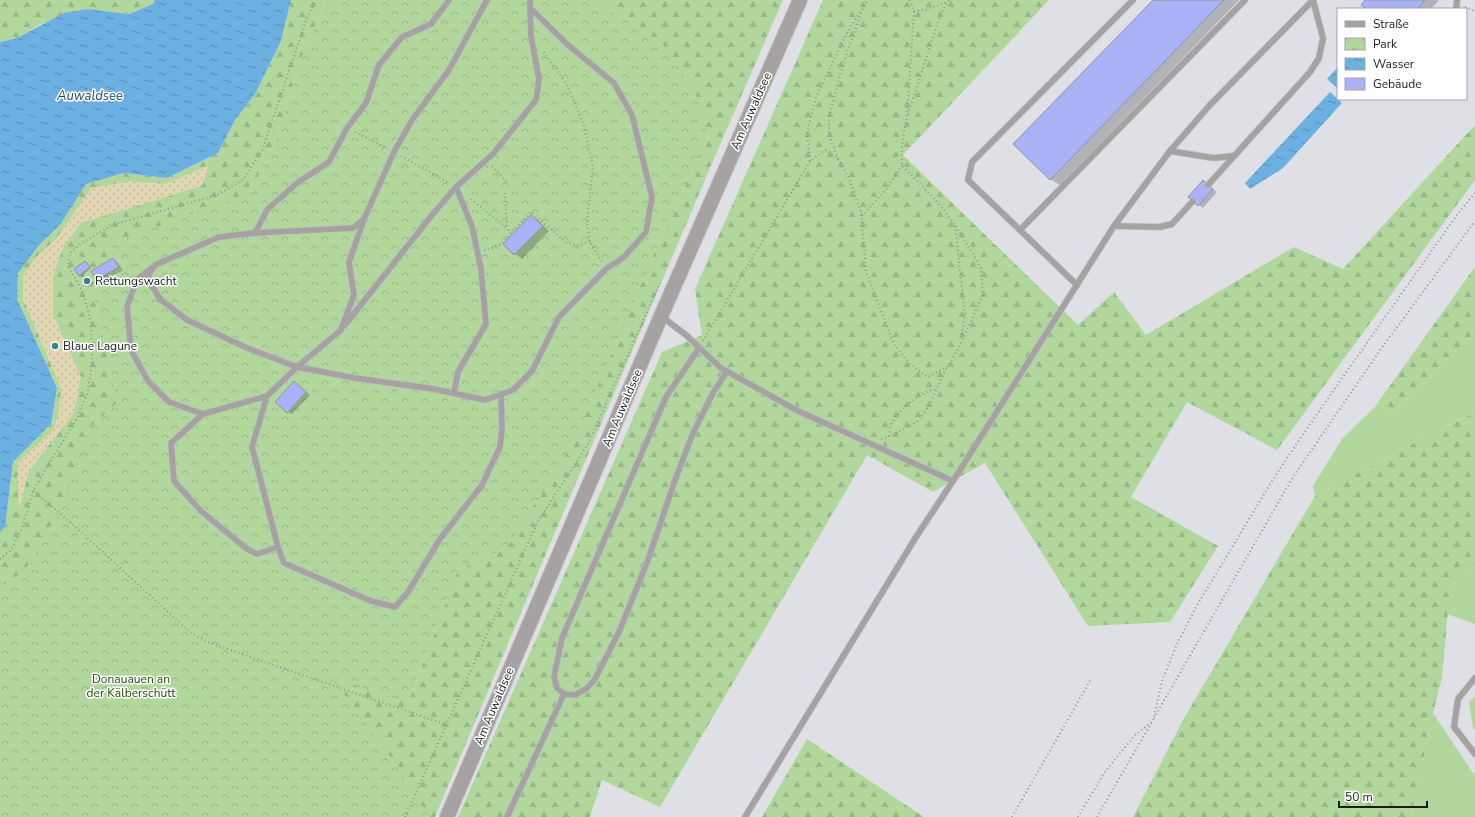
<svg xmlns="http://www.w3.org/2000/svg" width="1475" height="817" viewBox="0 0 1475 817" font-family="'Nunito Sans',sans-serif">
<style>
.grass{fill:#b1d79d}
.forest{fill:url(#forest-firs)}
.sand{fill:url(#sand-dots)}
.park{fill:url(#park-crowns)}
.water{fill:url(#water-ripples)}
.shadow{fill:#0003}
.building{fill:#aab2f7;stroke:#929399}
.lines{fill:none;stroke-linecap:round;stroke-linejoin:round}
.service-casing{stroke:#bcbdc2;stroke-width:7}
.tertiary-casing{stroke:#bcbdc2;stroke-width:16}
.path{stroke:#939498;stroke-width:2;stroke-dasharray:1 3;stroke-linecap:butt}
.service{stroke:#a5a2a1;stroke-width:5.5}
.tertiary{stroke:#a5a2a1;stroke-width:14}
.poi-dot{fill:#3a818a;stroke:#fff;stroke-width:1.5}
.labels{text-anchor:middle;stroke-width:3;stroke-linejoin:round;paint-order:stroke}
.street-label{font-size:12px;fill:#1b1c1e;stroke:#fff}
.poi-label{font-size:12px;fill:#1b1c1e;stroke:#fff;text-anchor:start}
.park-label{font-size:12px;fill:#264b06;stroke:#fff}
.water-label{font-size:13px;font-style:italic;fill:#134768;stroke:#fff}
</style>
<defs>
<pattern id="forest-firs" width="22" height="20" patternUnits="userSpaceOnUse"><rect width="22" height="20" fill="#b1d79d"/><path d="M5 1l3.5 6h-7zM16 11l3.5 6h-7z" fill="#98b887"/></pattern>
<pattern id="sand-dots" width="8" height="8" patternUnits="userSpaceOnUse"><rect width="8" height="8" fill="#e0d7b2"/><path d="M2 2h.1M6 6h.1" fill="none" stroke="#c0b899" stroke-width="1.8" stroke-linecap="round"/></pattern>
<pattern id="park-crowns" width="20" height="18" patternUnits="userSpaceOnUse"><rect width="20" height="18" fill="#b1d79d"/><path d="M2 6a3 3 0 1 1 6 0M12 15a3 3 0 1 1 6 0" fill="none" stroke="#98b887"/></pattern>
<pattern id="water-ripples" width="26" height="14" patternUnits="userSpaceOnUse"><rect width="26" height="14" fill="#6cb0e1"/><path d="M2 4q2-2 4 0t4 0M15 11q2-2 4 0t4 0" fill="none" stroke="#588eb6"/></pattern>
</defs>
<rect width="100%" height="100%" fill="#dfe0e6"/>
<g class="grass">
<path d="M1475,332V416L1468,415L1427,436L1315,496L1313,486L1342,439L1374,408L1393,414Z"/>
<path d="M1475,567V624L1447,614L1450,588L1467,570Z"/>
<path d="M1433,713L1475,776V817H1411Z"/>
</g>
<g class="forest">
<path d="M0,0H155L154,4L129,14L87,9L41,24L17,38L0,42Z"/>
<path d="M291,0H330L322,10L304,51L274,145L257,178L241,197L110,244L125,266L92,286L117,403L91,427L408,703L458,570L507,548L657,247L708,136L600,3L601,0H783L716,154L542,563L435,817H0V532L5,527L13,462L51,424L57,388L17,299L18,273L40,244L60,225L86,184L124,173L167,178L218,153L235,120L255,94L281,41Z"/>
<path d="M823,0H1049L903,155L1078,325L1114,292L1146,335L1294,247L1343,269L1475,125V180L1277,450L1187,402L1131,497L1218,546L1170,622L1088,626L985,463L933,492L867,455L660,807L602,780L590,817H458L662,352L702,335L695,289Z"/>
<path d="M1475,267V332L1393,414L1374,408Z"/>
<path d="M1469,415L1475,416V567L1467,570L1450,588L1442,678L1433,713L1411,817H1133L1183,720L1315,496L1427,436Z"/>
<path d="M1475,696V730L1473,728L1469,702Z"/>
<path d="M807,739L924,817H762Z"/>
</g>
<path class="sand" d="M209,165L202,186L81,223L63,247L53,277V314L81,377L74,413L29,471L19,509L17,464L54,429L59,410L61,389L23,299V276L36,257L56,239L91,188L130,181L165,184Z"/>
<path class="park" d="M330,0H601L600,3L663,45L696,94L708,136L657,247L574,442L507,548L458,570L408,703L331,677L383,745L429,817H0V587L25,570L59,513L91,427L117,403L92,286L125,266L110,244L241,196L257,178L274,145L304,51L322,10Z"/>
<g class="water">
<path d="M155,0H291L281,41L255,94L235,120L218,153L167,178L124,173L86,184L60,225L40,244L18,273L17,299L57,388L51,424L13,462L5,527L0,532V42L17,38L64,13L87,9L129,14L153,4Z"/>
<path d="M1338,67V89L1327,79Z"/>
<path d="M1330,92L1342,103L1283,168L1250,189L1245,183Z"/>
</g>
<g class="shadow">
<path d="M1155,0H1239L1060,185L1050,179Z"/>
<path d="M1367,0H1439L1431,9H1368Z"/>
<path d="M1203,181L1217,192L1203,208L1199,205Z"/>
<path d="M531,216L538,220L549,231L522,259L515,254L504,244Z"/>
<path d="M113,259L117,262L123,270L101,282L97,279Z"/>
<path d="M87,263L91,268L82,276L80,275Z"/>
<path d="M87,277L93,283L89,286L87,285Z"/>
<path d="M295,382L310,395L292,414L288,412Z"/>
</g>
<g class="building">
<path d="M1153,0H1224L1050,180L1013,144Z"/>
<path d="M1365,0H1425L1417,9H1366L1361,5Z"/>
<path d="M1203,180L1213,189L1198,206L1188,197Z"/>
<path d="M531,215L543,226L514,255L503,244Z"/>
<path d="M113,258L119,267L96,280L91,271Z"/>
<path d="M85,261L90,267L79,276L74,269Z"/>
<path d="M87,276L92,282L86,286L82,280Z"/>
<path d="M294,381L306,392L287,413L275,402Z"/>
</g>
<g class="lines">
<g class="service-casing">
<g id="service">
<path d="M487,0L449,70L412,120L394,152L364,219L353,228L255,233L219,237L155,265L147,278L160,299L187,320L247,348L297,367L355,378L434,389L485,400L513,390L532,371L559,317L606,269L624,257L646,232L652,197L632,115L614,83L568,45L530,8V0"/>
<path d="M1456,9L1457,0"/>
<path d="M1170,151L1214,158L1233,156"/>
<path d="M1208,185L1310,72L1319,58L1323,38L1313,0"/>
<path d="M364,219L349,262L354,295L341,330L297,367L267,396L252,447L278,547L284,563L371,601L395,607L408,592L440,539L482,485L500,447L502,429L501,394"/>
<path d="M1114,226L1160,227L1172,224L1193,201"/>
<path d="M1020,230L1245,0"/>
<path d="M255,233L267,210L297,183L329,162L347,128L366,103L379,65L402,37L431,24L449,0"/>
<path d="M152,268L137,279L127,307L131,350L148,381L169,402L203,414L267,396"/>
<path d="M1077,285L968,180L972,162L1133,0"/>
<path d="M661,316L686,335L721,368L796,410L953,481"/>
<path d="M345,325L432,215L456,187L493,154L536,100L539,79L531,36L530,8"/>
<path d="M454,393L458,372L486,324L481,269L472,226L456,187"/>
<path d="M203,414L171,443L174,481L201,511L247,549L257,554L278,547"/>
<path d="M1475,678L1458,699L1454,727L1475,754"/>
<path d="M564,694L575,695L586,689L595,679L619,632L648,560L674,483L693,433L713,393L727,371"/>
<path d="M507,817L564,694L557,688L554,677L562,638L666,397L699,348"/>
<path d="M745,817L916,537L953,481L1114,226L1170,151L1209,106L1313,0"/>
</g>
</g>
<g class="tertiary-casing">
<path id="tertiary" d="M447,817L661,316L800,0"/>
</g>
<g class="path">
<path d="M1465,7L1475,11"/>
<path d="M914,11L925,10L952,0"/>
<path d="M544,52L567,85L584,126L593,167L587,223L590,242L602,262"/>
<path d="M908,114L938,22L947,2"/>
<path d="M355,132L386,148"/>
<path d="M401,156L449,183"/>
<path d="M838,159L829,135V116L844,61L863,8L867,0"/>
<path d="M810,161L807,133L816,97L848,31L861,11"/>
<path d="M492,166L508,183"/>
<path d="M505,193L507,229"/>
<path d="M471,199L511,232"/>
<path d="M862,216L886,190L902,165"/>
<path d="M955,226L965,314L961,340"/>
<path d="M484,250L500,245L531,212L567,243L578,245L590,242"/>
<path d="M703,341L810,161L826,150L838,159L849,178L861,212L866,272L894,344L910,364L928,377L948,366L958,349L983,295L981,268L955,225L939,204L902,165V144L907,117L914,11L910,0"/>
<path d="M889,436C890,432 890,425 893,421C900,409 922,391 936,389"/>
<path d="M881,439C889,437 914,425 920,419C931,405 939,383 947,367"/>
<path d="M33,491L60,513L190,632L210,643L447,725"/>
<path d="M0,559L11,550L23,526L33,491L53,457L76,420L87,394L92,365L91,323L83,292L68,266L70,253L82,243L112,225L217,195L243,180L262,151L307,18L316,0"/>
<path d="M1154,718L1293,477L1381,349L1475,221"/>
<path d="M405,817L537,523L588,444L660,283"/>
<path d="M1012,817L1091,679"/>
<path d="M1078,817L1104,773L1135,735L1153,721L1162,681L1177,644L1196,607L1269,486L1293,449L1333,391L1457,215L1475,193"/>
<path d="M1097,817L1152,722"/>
</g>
<use href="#service" class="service"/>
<use href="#tertiary" class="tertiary"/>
</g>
<g class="poi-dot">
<circle cx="87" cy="281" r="4"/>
<circle cx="55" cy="346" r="4"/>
</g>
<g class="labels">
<g class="street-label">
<text transform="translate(751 111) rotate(-66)" y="4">Am Auwaldsee</text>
<text transform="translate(622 408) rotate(-67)" y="4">Am Auwaldsee</text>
<text transform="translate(494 706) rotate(-67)" y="4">Am Auwaldsee</text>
</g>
<g class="poi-label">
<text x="95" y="285">Rettungswacht</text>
<text x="63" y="350">Blaue Lagune</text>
</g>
<g class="park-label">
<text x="131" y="683">Donauauen an<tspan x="131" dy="14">der Kälberschütt</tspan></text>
</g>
<g class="water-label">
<text x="90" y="100">Auwaldsee</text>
</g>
</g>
<rect x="1337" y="8" width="130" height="92" fill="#ffffff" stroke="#a4a4a5"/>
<rect x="1345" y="21" width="20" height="6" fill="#a5a2a1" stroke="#a4a4a5"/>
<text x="1373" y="28" font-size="12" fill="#1b1c1e">Straße</text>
<rect x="1345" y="38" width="20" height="12" fill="url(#park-crowns)" stroke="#a4a4a5"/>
<text x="1373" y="48" font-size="12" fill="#1b1c1e">Park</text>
<rect x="1345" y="58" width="20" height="12" fill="url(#water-ripples)" stroke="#a4a4a5"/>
<text x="1373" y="68" font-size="12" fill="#1b1c1e">Wasser</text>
<rect x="1345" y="78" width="20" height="12" fill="#aab2f7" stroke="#a4a4a5"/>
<text x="1373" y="88" font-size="12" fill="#1b1c1e">Gebäude</text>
<path d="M1339 801v6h88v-6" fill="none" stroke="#1b1c1e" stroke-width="2"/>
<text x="1345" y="801" font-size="12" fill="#1b1c1e" stroke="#ffffff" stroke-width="3" paint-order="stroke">50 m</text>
</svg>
